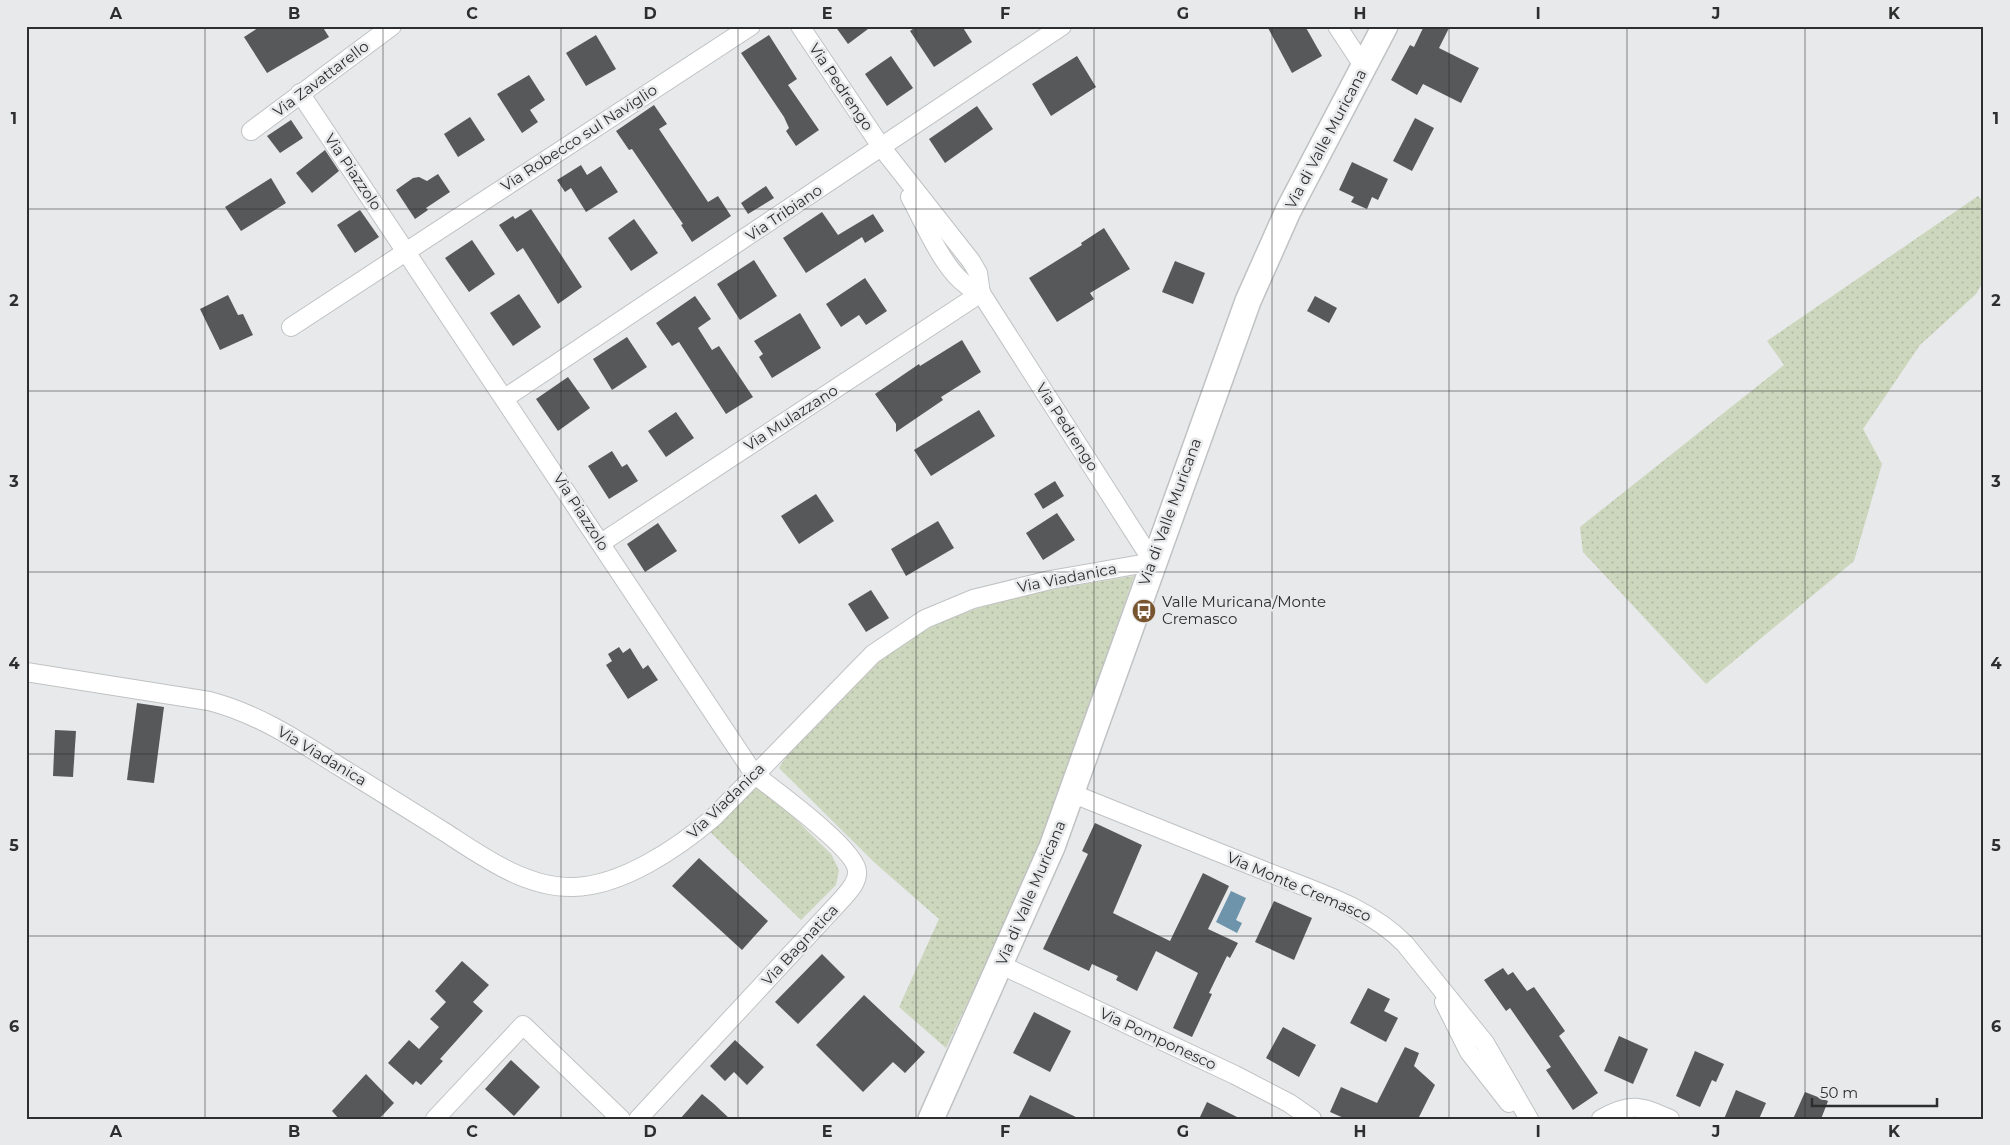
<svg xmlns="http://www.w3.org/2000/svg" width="2010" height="1145" viewBox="0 0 2010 1145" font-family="Montserrat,sans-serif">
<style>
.grass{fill:url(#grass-dots)}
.water{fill:#6e94ac}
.building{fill:#575859}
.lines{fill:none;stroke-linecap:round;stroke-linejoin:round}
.street-casing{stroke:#c0c2c3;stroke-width:20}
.secondary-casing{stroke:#c0c2c3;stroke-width:28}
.street{stroke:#fff;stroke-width:18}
.secondary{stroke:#fff;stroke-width:25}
.grid{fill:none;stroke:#2e2e2f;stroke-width:1;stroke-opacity:0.55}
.labels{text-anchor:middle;stroke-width:5;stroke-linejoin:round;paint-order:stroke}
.street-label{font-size:15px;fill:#2e2e2f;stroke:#e7e9ea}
.poi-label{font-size:15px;fill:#2e2e2f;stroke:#e7e9ea;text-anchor:start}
.neatline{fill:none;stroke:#2e2e2f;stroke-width:2}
.grid-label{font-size:16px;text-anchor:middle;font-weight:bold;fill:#2e2e2f}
</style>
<defs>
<pattern id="grass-dots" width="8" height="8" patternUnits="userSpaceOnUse" patternTransform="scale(1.25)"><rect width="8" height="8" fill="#cdd7bd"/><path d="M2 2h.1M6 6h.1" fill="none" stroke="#b0b9a3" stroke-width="1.8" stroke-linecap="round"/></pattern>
</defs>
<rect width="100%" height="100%" fill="#e7e9ea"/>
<g class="grass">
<path d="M1978,196L1984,202V280L1976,294L1920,345L1863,429L1882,464L1854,561L1706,684L1583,552L1580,527L1784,365L1767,341Z"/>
<path d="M1134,576L1043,842L946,1048L899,1007L939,919L875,863L779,768C793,744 815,724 834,705C847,692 859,678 872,667C944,602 1043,591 1134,576Z"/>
<path d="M758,782L831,854L839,870L836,885L801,920L708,830Z"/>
</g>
<path class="water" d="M1231,891L1246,898L1236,920L1242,923L1237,933L1216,922Z"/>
<g class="building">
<path d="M261,26H322L329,37L267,73L244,37Z"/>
<path d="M835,26H872L848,44Z"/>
<path d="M917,26H962L972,42L934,67L910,31Z"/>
<path d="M1267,26H1305L1322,56L1292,73Z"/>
<path d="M1424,26H1450L1439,48L1479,68L1461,103L1423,84L1417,95L1391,80L1410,45L1414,47Z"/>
<path d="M596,35L616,69L586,86L566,53Z"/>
<path d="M769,35L797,79L788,85L819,130L796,146L786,131L789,128L784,117L741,53Z"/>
<path d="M891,56L913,88L887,106L865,74Z"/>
<path d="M1077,56L1096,87L1051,116L1032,84Z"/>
<path d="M529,75L545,100L530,110L538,122L522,133L497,94Z"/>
<path d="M654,105L667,124L659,129L708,202L718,196L731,216L692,242L681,225L683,224L632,149L629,150L616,131Z"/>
<path d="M977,106L993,129L945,163L929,139Z"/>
<path d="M470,117L485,140L458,157L444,134Z"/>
<path d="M1415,118L1434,128L1412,171L1393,161Z"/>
<path d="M291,120L303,138L280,153L267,136Z"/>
<path d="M325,150L339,171L312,193L296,173Z"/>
<path d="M1352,162L1388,179L1378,200L1372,197L1367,209L1351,202L1354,197L1339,190Z"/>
<path d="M581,165L587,175L601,166L618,192L586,212L571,188L565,192L557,180Z"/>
<path d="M438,174L450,192L426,208L428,210L415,219L396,190L413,178L419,177L427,181Z"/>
<path d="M271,178L286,203L241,231L225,207Z"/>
<path d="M766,186L774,198L748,214L741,203Z"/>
<path d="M531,209L582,287L558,304L523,248L517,252L499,225L513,216L515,219Z"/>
<path d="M360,210L379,237L355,253L337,225Z"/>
<path d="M822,212L838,235L873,214L884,231L865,243L862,237L806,273L783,238Z"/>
<path d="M634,219L658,253L631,271L608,238Z"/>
<path d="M1104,228L1130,269L1090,293L1094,299L1057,322L1029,278L1082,245L1081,243Z"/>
<path d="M472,240L495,274L469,292L445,258Z"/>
<path d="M754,260L777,296L740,320L717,284Z"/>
<path d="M1175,261L1205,273L1193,304L1162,292Z"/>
<path d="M865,278L887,311L866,325L859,315L841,327L826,304Z"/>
<path d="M519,294L541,327L513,346L490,313Z"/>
<path d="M228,295L238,315L243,314L253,335L220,350L200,309Z"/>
<path d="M695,296L711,319L698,328L712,350L719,346L753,397L726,414L679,342L672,346L656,323Z"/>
<path d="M1315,296L1337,308L1329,323L1307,311Z"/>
<path d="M800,313L821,348L772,378L759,357L763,354L754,341Z"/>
<path d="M627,337L647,367L612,390L593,359Z"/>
<path d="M962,340L981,372L941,397L943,400L896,432V424L875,394L919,364L920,366Z"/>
<path d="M568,377L590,408L558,431L536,399Z"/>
<path d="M979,410L995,436L931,476L914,450Z"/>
<path d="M676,412L694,438L666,457L648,431Z"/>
<path d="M612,451L622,467L627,464L638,481L609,499L588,466Z"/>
<path d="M1055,481L1064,496L1043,509L1034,494Z"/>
<path d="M816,494L834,521L799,544L781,516Z"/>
<path d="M1057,513L1075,540L1043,560L1026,533Z"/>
<path d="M938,521L954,548L906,576L891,549Z"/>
<path d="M658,523L677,551L645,572L627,544Z"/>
<path d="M871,590L889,618L866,632L848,604Z"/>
<path d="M619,647L623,653L630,648L643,669L648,665L658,680L628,699L606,665L612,661L608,654Z"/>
<path d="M137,703L164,707L154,783L127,780Z"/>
<path d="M55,730L76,731L73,777L53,776Z"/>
<path d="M1095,823L1142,845L1113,913L1170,941L1203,873L1229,886L1208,929L1238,943L1230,958L1227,956L1209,993L1212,994L1192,1037L1173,1028L1198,973L1156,951L1137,991L1116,980L1118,976L1092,964L1089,971L1043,949L1088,854L1082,851Z"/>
<path d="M699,858L768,921L742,950L672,886Z"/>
<path d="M1274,901L1312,918L1294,960L1255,942Z"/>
<path d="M822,954L845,977L798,1024L775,1002Z"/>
<path d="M462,961L489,985L473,1002L483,1011L440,1059L443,1061L421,1085L416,1081L413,1085L388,1063L409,1040L419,1049L439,1027L430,1019L446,1002L435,991Z"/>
<path d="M1503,968L1508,975L1513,972L1527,991L1534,987L1565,1031L1559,1036L1598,1093L1573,1110L1546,1070L1551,1067L1510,1008L1506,1011L1484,980Z"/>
<path d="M1368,988L1390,999L1384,1011L1398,1018L1386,1042L1350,1023Z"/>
<path d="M864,995L925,1052L905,1073L893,1062L863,1092L816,1045Z"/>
<path d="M1034,1012L1071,1031L1050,1072L1013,1053Z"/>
<path d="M1283,1027L1316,1045L1299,1077L1266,1058Z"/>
<path d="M1619,1036L1648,1049L1633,1084L1604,1071Z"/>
<path d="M735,1040L764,1067L747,1085L734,1072L725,1081L710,1066Z"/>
<path d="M1405,1047L1419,1053L1414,1066L1435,1085L1418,1119H1346L1330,1112L1341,1087L1377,1103Z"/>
<path d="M1695,1051L1724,1064L1716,1082L1712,1080L1700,1107L1676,1096Z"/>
<path d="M511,1060L540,1087L514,1116L485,1089Z"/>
<path d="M366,1074L394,1103L379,1119H339L332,1111Z"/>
<path d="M1736,1090L1766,1103L1759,1119H1724Z"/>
<path d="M1805,1092L1828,1101L1821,1119H1793Z"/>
<path d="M702,1094L714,1104L730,1119H680Z"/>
<path d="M1030,1095L1080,1119H1018Z"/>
<path d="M1207,1102L1241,1119H1199Z"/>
</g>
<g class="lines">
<g class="street-casing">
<g id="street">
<path d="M1337,26L1364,67"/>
<path d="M300,93L754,774C774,790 856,849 857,871C858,882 849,891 843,898L638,1119"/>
<path d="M251,131L392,26"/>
<path d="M910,197C927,227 947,282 981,293"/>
<path d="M291,327L751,26"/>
<path d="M505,398L1062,26"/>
<path d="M601,543L981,293"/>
<path d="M26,672L209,701C256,713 296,739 337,765C373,787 408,809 443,831C482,856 525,888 573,887C622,886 678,848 714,817L873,654L925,619L973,599L1050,580L1153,562L981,293L978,273L971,261L882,148L800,26"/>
<path d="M1071,793C1136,819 1200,845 1265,871C1313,891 1368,906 1405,944L1485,1043L1529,1119"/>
<path d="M1001,965L1235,1075L1289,1103L1312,1119"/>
<path d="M1444,1002L1469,1052L1509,1103"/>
<path d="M435,1119L523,1025L621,1119"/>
<path d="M1601,1119C1630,1102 1641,1106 1670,1119"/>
</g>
</g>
<g class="secondary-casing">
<path id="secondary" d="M931,1119L1052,847L1248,301L1288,211L1385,26"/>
</g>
<use href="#street" class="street"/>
<use href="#secondary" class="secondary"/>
</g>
<path class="grid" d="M205,26V1119M383,26V1119M561,26V1119M738,26V1119M916,26V1119M1094,26V1119M1272,26V1119M1449,26V1119M1627,26V1119M1805,26V1119M26,209H1984M26,391H1984M26,572H1984M26,754H1984M26,936H1984"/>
<defs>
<g id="bus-disc" transform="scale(1.25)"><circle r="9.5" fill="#78552e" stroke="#e7e9ea"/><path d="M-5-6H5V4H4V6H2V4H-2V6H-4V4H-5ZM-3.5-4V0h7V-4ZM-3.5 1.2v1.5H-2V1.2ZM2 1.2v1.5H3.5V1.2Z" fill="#fff"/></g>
</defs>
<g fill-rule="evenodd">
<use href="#bus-disc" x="1144" y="611"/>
</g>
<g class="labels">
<g class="street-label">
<text transform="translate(321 79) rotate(-37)" y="5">Via Zavattarello</text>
<text transform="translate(841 87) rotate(56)" y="5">Via Pedrengo</text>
<text transform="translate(579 138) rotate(-33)" y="5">Via Robecco sul Naviglio</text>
<text transform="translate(1326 139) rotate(-62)" y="5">Via di Valle Muricana</text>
<text transform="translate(353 172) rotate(56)" y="5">Via Piazzolo</text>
<text transform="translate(784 213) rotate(-34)" y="5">Via Tribiano</text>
<text transform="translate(791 418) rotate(-33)" y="5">Via Mulazzano</text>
<text transform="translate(1067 427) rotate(57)" y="5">Via Pedrengo</text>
<text transform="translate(581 512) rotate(57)" y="5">Via Piazzolo</text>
<text transform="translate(1170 512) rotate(-70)" y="5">Via di Valle Muricana</text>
<text transform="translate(1067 578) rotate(-11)" y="5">Via Viadanica</text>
<text transform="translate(322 756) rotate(31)" y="5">Via Viadanica</text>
<text transform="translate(726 801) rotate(-44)" y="5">Via Viadanica</text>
<text transform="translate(1299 887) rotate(23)" y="5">Via Monte Cremasco</text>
<text transform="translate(1031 893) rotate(-67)" y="5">Via di Valle Muricana</text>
<text transform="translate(800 945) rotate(-47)" y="5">Via Bagnatica</text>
<text transform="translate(1158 1039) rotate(25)" y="5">Via Pomponesco</text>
</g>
<g class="poi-label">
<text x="1162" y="607">Valle Muricana/Monte<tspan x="1162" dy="17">Cremasco</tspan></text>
</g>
</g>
<rect width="2010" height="1145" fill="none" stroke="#e7e9ea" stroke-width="55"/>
<path d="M1812 1098v8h125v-8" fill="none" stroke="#2e2e2f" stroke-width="2.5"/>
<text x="1820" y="1098" font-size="15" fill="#2e2e2f" stroke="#e7e9ea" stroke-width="4" paint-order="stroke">50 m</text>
<rect x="28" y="28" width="1954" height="1090" class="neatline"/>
<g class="grid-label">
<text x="116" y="19">A</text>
<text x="294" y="19">B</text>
<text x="472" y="19">C</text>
<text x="650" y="19">D</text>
<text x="827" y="19">E</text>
<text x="1005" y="19">F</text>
<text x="1183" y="19">G</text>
<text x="1360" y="19">H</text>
<text x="1538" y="19">I</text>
<text x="1716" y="19">J</text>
<text x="1894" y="19">K</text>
<text x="14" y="124">1</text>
<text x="1996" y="124">1</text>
<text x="14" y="306">2</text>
<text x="1996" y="306">2</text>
<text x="14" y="487">3</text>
<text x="1996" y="487">3</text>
<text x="14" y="669">4</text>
<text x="1996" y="669">4</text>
<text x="14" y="851">5</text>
<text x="1996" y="851">5</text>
<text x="14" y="1032">6</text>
<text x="1996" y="1032">6</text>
<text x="116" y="1137">A</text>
<text x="294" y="1137">B</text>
<text x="472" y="1137">C</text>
<text x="650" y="1137">D</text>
<text x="827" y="1137">E</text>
<text x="1005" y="1137">F</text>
<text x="1183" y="1137">G</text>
<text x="1360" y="1137">H</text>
<text x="1538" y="1137">I</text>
<text x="1716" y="1137">J</text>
<text x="1894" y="1137">K</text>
</g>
</svg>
